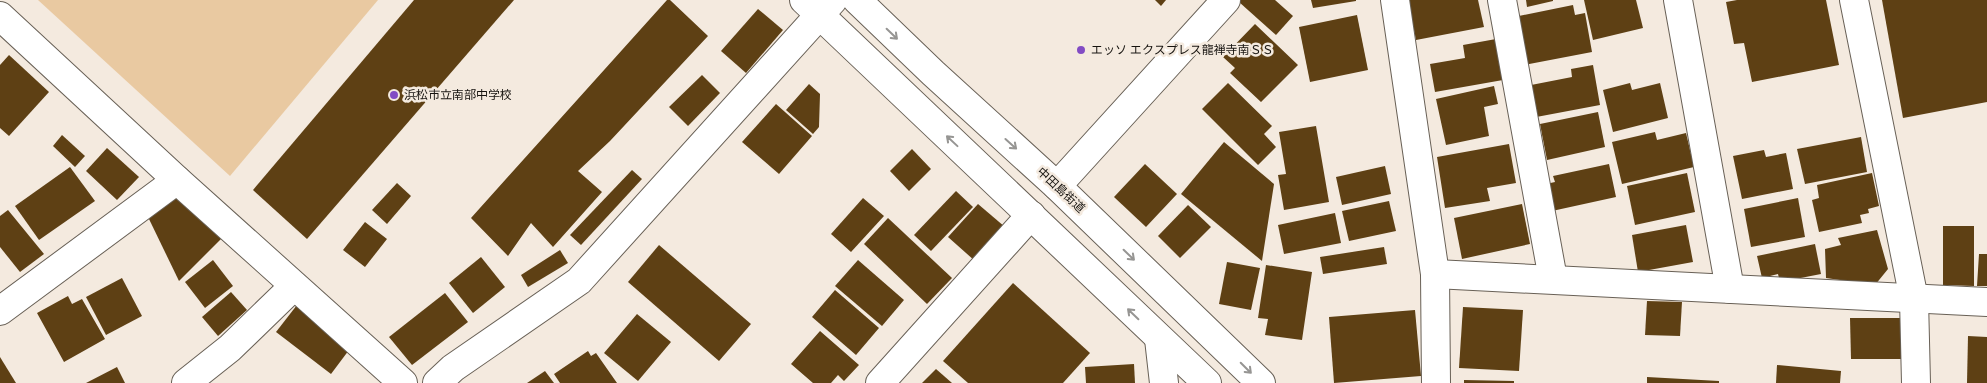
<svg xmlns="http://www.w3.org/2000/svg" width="1987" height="383" viewBox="0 0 1987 383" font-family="'Varela Round','Noto Sans JP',sans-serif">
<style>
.green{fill:#e9c9a1}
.building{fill:#5e4014}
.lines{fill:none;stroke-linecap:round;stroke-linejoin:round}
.street-casing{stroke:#686056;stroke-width:30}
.secondary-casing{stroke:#686056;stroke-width:30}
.street{stroke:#fff;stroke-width:28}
.secondary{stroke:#fff;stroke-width:28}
.oneway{stroke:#969593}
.poi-dot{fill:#824cc4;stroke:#f4eadf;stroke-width:2}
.labels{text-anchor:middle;stroke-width:5;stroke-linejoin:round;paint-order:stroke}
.poi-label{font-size:12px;fill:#16130f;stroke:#f4eadf;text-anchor:start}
.street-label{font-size:12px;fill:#16130f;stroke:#f4eadf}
</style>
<rect width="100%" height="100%" fill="#f4eadf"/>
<path class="green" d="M38,0H378L230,176Z"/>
<g class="building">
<path d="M414,0H514L307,239L253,190Z"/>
<path d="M667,0H670L708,36L610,141L578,171L602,192L553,247L531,223L508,256L471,218Z"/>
<path d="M1155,0H1166L1161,6Z"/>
<path d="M1241,0H1275L1293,16L1276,35L1239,2Z"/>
<path d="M1311,0H1356V1L1313,8Z"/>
<path d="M1408,0H1478L1484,27L1416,40Z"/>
<path d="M1526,0H1553V1L1527,7Z"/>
<path d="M1584,0H1636L1643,28L1593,40Z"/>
<path d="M1737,0H1826L1839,65L1752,82L1744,43L1734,44L1726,2Z"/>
<path d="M1882,0H1987V102L1903,118Z"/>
<path d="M1573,5L1575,15L1585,13L1592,52L1524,65L1514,17Z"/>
<path d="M758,9L783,30L746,73L721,51Z"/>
<path d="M1357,15L1368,70L1310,82L1299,27Z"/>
<path d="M1255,24L1298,65L1261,102L1230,73L1235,68L1223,57Z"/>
<path d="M1496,39L1503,80L1435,92L1430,64L1465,58L1463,45Z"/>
<path d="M9,55L49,92L9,136L0,128V65Z"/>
<path d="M1593,65L1600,105L1531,118L1526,86L1572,77L1571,69Z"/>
<path d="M702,75L720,93L688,126L669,107Z"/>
<path d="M1228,83L1272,126L1264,134L1276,147L1258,165L1202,109Z"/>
<path d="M1630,83L1632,90L1660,83L1668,118L1613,132L1603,90Z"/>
<path d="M809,84L820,94L819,127L813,134L786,110Z"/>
<path d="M1494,86L1498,104L1484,107L1489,136L1446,145L1436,99Z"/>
<path d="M776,104L812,136L779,174L742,142Z"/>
<path d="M1598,112L1605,147L1547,160L1540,124Z"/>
<path d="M1316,126L1329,202L1284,210L1278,175L1286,174L1279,132Z"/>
<path d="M1655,132L1657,140L1686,133L1694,167L1622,184L1612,142Z"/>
<path d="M62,135L85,156L75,167L53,146Z"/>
<path d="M1861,137L1867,172L1805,184L1797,149Z"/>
<path d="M1224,142L1274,184L1262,261L1181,194Z"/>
<path d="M1509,144L1516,183L1487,188L1490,201L1445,208L1437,157Z"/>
<path d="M107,148L139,177L117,200L86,171Z"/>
<path d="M912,149L931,169L909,191L890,171Z"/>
<path d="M1764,150L1766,157L1786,153L1793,189L1742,199L1733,156Z"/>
<path d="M1145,164L1177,194L1146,227L1114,197Z"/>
<path d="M1609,164L1616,197L1552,211L1546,184L1555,182L1553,176Z"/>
<path d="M1385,166L1391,194L1342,205L1336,177Z"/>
<path d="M70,167L95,201L39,240L15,206Z"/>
<path d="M632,170L642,179L581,245L570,235Z"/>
<path d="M1687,173L1695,212L1635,225L1627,186Z"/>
<path d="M1872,173L1879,206L1868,209L1869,213L1860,215L1862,223L1819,232L1812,200L1819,198L1817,185Z"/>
<path d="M397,183L411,196L387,224L372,210Z"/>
<path d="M956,191L973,207L931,251L914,235Z"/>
<path d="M174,193L221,239L179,281L149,219Z"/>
<path d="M863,198L884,216L851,252L831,234Z"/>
<path d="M1798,198L1805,237L1751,247L1744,209Z"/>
<path d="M1389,201L1396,231L1349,241L1342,211Z"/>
<path d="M978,204L1005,227L975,261L948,237Z"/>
<path d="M1522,204L1530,244L1462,259L1454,218Z"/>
<path d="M1188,205L1211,227L1180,258L1158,236Z"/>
<path d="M8,210L44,254L20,272L0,247V216Z"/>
<path d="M1335,213L1341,243L1284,254L1278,225Z"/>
<path d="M888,218L952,278L927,304L864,244Z"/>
<path d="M365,222L387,239L365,267L343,250Z"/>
<path d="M1686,225L1693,262L1638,272L1632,235Z"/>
<path d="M1943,226H1974V286L1943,285Z"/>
<path d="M1877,230L1888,269L1875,285L1826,278L1825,249L1841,245L1838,238Z"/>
<path d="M1815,244L1821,274L1780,282L1778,274L1762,278L1757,256Z"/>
<path d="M659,245L751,324L719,361L628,282Z"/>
<path d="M1384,247L1387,264L1323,274L1320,257Z"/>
<path d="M560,250L568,263L528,287L521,275Z"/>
<path d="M1979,254H1987V286H1977Z"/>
<path d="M481,257L505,287L473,313L449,283Z"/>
<path d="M213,260L233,286L205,308L185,282Z"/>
<path d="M858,260L904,300L882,326L835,286Z"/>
<path d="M1227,262L1260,268L1251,310L1219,304Z"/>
<path d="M1266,265L1312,272L1302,340L1265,335L1268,319L1258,318Z"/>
<path d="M122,278L142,316L106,335L86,297Z"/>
<path d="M1013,283L1090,353L1063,383H968L943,361Z"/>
<path d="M835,290L879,328L856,355L812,317Z"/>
<path d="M231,292L247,310L218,336L202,317Z"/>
<path d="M445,293L468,322L412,365L389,337Z"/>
<path d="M68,296L72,304L82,299L105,339L64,362L37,313Z"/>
<path d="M1647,301L1682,302L1680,336L1645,335Z"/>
<path d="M297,305L352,346L331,374L276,332Z"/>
<path d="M1463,307L1523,310L1519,371L1459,368Z"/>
<path d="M1415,310L1421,376L1334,383L1329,317Z"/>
<path d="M637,314L671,342L638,381L604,353Z"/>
<path d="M1850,318H1904V359H1851Z"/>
<path d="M820,331L859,365L844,381L838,375L831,383H813L791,364Z"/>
<path d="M1968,336L1987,337V383H1967Z"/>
<path d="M588,351L591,356L596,353L617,383H560L554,374Z"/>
<path d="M0,357L16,383H0Z"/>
<path d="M1134,364L1135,383H1086L1085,367Z"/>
<path d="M1777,365L1841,371L1840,383H1776Z"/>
<path d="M117,367L125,383H86Z"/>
<path d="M936,369L952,383H922Z"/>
<path d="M545,371L554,383H527Z"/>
<path d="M1647,377L1719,381V383H1647Z"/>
<path d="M1464,380L1514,381V383H1464Z"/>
</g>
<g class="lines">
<g class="street-casing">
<g id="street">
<path d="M1395,0L1435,274L1436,383"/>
<path d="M1502,0L1553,279"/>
<path d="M1678,0L1730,289"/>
<path d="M1854,0L1914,299L1916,383"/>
<path d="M0,16L177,180L403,383"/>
<path d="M1057,186L1226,0"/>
<path d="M1435,274L1987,302"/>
<path d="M0,311L177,180"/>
<path d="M1159,339L1164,383"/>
<path d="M186,383L230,348L294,286"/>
<path d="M437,383L453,368L579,281L833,0"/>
<path d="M880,383L1031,215"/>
</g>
</g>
<g class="secondary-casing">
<g id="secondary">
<path d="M804,0L1207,383"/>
<path d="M857,0L933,73L1057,186L1261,383"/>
</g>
</g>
<use href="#street" class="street"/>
<use href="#secondary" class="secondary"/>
</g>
<defs><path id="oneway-shaft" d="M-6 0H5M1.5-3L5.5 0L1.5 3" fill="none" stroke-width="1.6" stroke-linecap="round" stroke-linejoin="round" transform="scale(1.25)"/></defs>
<g class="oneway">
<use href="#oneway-shaft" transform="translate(892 34) rotate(44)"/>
<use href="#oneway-shaft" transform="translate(952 141) rotate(-137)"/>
<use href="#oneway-shaft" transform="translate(1011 144) rotate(42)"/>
<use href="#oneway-shaft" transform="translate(1129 255) rotate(44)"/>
<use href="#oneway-shaft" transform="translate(1133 314) rotate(-136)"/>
<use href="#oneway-shaft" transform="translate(1246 368) rotate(45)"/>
</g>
<g class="poi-dot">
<circle cx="1081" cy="50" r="5"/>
<circle cx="394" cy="95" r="5"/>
</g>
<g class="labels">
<g class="poi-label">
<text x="1091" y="54">エッソ エクスプレス龍禅寺南ＳＳ</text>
<text x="404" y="99">浜松市立南部中学校</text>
</g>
<g class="street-label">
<text transform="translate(1061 190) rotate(43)" y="4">中田島街道</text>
</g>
</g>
</svg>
